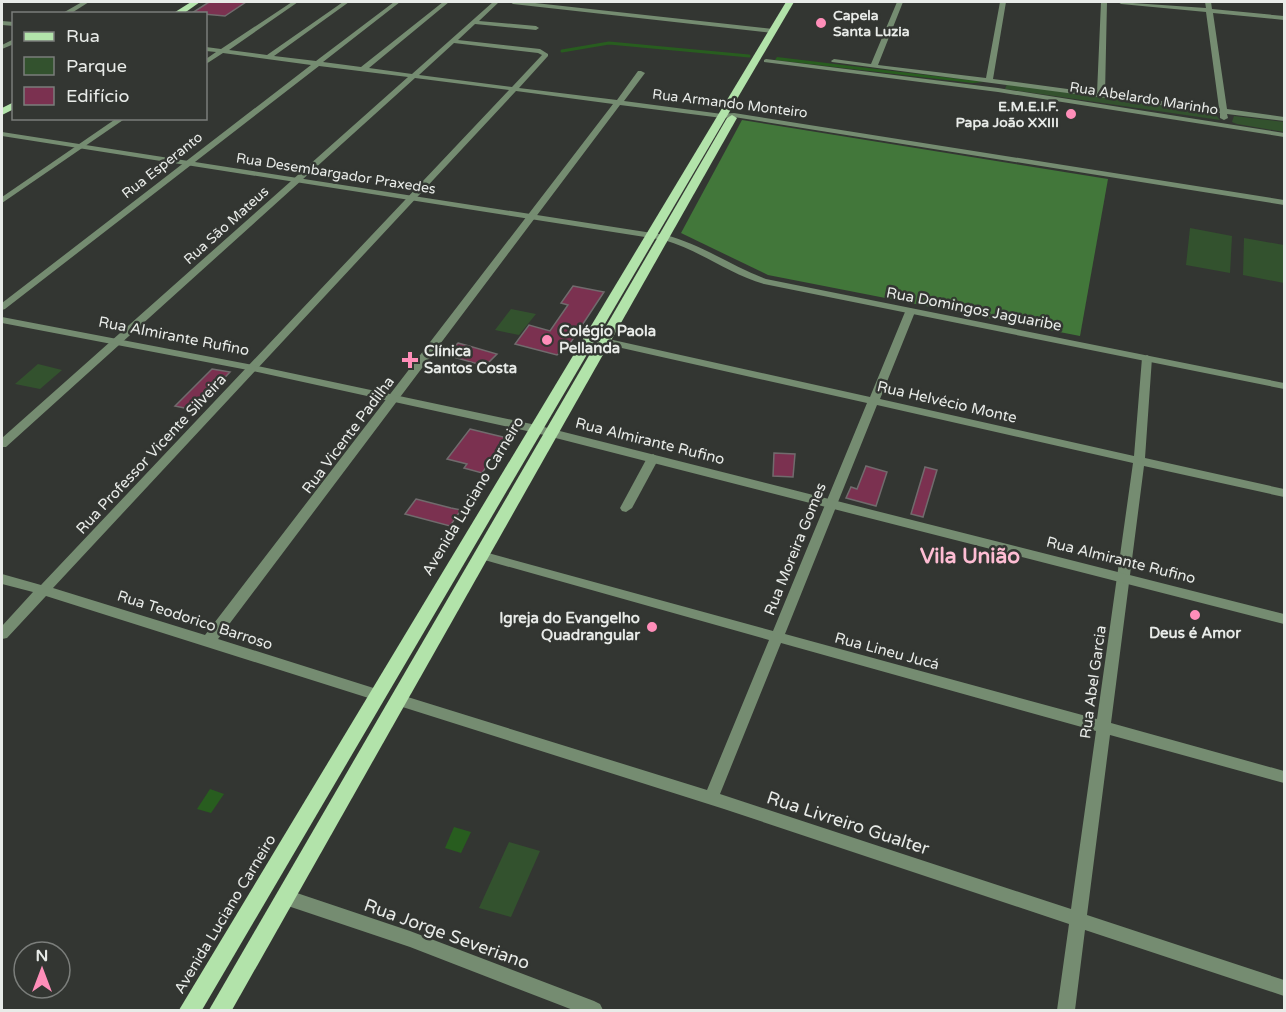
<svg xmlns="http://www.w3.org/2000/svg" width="1286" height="1012" viewBox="0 0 1286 1012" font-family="'Varela Round',sans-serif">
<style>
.green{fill:#33522e}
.forest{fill:#42773a}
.water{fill:#285d1f}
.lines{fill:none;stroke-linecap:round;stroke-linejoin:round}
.stream{stroke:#285d1f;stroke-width:3}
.building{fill:#7b3150;stroke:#716b6d;stroke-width:1.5}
.minor{fill:#758c71;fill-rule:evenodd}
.tertiary{fill:#758c71;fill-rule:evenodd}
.primary{fill:#b2e3aa;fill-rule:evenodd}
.poi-dot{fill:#ff8eb9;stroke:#333632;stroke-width:2}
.labels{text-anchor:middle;stroke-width:5;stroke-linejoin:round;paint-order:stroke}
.far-poi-label{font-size:14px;font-weight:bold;fill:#e8ebe8;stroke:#333632;text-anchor:start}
.far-street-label{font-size:14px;fill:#e8ebe8;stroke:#333632}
.street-label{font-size:15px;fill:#e8ebe8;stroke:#333632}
.poi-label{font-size:15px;font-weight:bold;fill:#e8ebe8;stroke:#333632;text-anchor:start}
.near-street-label{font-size:18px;fill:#e8ebe8;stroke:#333632}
.district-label{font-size:21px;font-weight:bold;fill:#febdd3;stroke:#333632}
</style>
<rect width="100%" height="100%" fill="#333632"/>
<g class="green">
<path d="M1007,84L1214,113L1220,120L1005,89Z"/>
<path d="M1234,116L1284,122V132L1237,124L1232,122Z"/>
<path d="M1190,228L1232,236L1230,273L1186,265Z"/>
<path d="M1244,238L1284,245V283L1243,275Z"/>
<path d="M511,309L536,314L519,335L495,330Z"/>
<path d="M38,364L62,370L40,389L15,384Z"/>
<path d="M509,842L540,851L511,917L479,908Z"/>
</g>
<path class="forest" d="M742,120L1108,179L1080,336L768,275L681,233Z"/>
<g class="water">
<path d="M777,57L984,82L972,83L775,60Z"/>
<path d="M210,789L224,794L211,813L197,809Z"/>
<path d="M454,827L471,832L461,853L445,848Z"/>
</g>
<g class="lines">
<path class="stream" d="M562,51L609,43L749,56"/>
</g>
<g class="building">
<path d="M209,2H246L225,16L192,13Z"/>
<path d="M573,286L604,292L569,345L557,355L515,344L529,325L550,331L568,305L561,303Z"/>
<path d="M458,343L469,346L497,354L485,366L446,355Z"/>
<path d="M212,369L230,372L194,410L175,406Z"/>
<path d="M470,429L507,438L482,473L464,468L467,464L447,459Z"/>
<path d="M774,453L795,454L793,477L773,476Z"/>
<path d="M866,466L887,472L876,506L846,498L851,487L857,489Z"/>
<path d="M925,467L937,470L923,517L911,514Z"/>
<path d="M416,499L451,508L461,510L450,526L405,514Z"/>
</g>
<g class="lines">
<g class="minor">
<path d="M82,2H89L70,14H61Z"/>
<path d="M292,2H298L229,50L267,55L343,2H349L274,56L316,61L394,2H400L323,62L361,67L443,2H449L369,68L412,74L493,2H499L479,21L536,26L539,28L536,30L475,24L458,40L540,49L548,54V56L519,88L617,100L638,71H641L645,73L624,101L722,114L734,113L1284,200V205L734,117L722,118L620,105L218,639L383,691L385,695L383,699L378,701L46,596L7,638L2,639V626L33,592L2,584V574L41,585L509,90L415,78L6,447H2V438L408,77L319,66L5,309L2,310V303L311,65L223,53L206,64V59L216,52L206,51V47L221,49ZM454,43L538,53L542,55L512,87L419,75ZM516,91L613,104L205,635L53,588Z"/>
<path d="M510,2H526L773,29L776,31L773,33L513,4Z"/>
<path d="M897,2H903L878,65L986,78L1000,2H1006L993,79L1097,93L1101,2H1107L1105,94L1219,108L1206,12L1121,4L1118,2L1206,8L1205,2H1211L1212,9L1284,16V20L1213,13L1227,109L1284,117V121L1227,114L1228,118L1224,120L1220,118V113L832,62L831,61L834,59L871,64Z"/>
<path d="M2,21L14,22V26L2,25Z"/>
<path d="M14,39V44L2,49V45Z"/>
<path d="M766,59L998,88L1284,133V137L998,92L764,62V60Z"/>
<path d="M117,118H126L2,203V197Z"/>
<path d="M910,309L915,312L880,399L1134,456L1142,358L1147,355L1152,358L1145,458L1284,489V497L1144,466L1111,723L1284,771V783L1110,735L1087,915L1284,980V996L1085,930L1075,1010H1057L1069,924L724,809L393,704L391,700L393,696L398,694L707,790L769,640L481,559L477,558L475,555L477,552L481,551L773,631L867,403L604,344L599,341L604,338L870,397L905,312ZM877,405L1133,463L1097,719L785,634ZM781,643L1096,731L1071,909L720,794Z"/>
<path d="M653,454L659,458L632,508L626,512L622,511L620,508L647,458Z"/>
<path d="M285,889L410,931L594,1001L600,1004L603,1010H573L410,947L285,905L279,902L277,897L279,892Z"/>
</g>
<g class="tertiary">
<path d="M2,132L665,235C701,244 731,266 766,279L1284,383V389L764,284C729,274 699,250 664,240L2,136Z"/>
<path d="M2,317L253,365L536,425L1284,614V624L536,433L253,371L2,323Z"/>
</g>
<g class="primary">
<path d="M191,2H200L183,14H172Z"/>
<path d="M786,2H794L202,1010H179Z"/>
<path d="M14,102V109L2,115V108Z"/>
<path d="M732,115L737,118L232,1010H209L727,118Z"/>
</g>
</g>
<g class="poi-dot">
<circle cx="821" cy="23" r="6"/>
<circle cx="1071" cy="114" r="6"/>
<circle cx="547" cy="340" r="6"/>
<path d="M407 351h6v6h6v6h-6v6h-6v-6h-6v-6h6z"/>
<circle cx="1195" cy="615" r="6"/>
<circle cx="652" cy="627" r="6"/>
</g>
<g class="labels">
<g class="far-poi-label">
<text x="833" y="20">Capela<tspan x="833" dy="16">Santa Luzia</tspan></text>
<text x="1059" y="111" text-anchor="end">E.M.E.I.F.<tspan x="1059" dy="16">Papa João XXIII</tspan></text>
</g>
<g class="far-street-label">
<text transform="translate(1144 98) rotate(9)" y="5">Rua Abelardo Marinho</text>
<text transform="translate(730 103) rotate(7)" y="5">Rua Armando Monteiro</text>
<text transform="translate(162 165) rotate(-38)" y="5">Rua Esperanto</text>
<text transform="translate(336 173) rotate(9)" y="5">Rua Desembargador Praxedes</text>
<text transform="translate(226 225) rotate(-42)" y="5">Rua São Mateus</text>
</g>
<g class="street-label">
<text transform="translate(974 309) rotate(11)" y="5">Rua Domingos Jaguaribe</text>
<text transform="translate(174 336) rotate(11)" y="5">Rua Almirante Rufino</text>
<text transform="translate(947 402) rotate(13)" y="5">Rua Helvécio Monte</text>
<text transform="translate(348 435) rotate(-53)" y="5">Rua Vicente Padilha</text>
<text transform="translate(650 441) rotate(14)" y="5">Rua Almirante Rufino</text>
<text transform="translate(151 454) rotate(-47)" y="5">Rua Professor Vicente Silveira</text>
<text transform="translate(473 496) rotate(-59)" y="5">Avenida Luciano Carneiro</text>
<text transform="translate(795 549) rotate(-68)" y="5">Rua Moreira Gomes</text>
<text transform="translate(1121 560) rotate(14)" y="5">Rua Almirante Rufino</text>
<text transform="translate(195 620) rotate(18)" y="5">Rua Teodorico Barroso</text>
<text transform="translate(887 651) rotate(15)" y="5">Rua Lineu Jucá</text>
<text transform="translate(1093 682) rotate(-82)" y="5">Rua Abel Garcia</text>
<text transform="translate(225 914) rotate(-59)" y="5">Avenida Luciano Carneiro</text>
</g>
<g class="poi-label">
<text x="559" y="336">Colégio Paola<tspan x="559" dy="17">Pellanda</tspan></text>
<text x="424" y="356">Clínica<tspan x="424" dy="17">Santos Costa</tspan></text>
<text x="640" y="623" text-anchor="end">Igreja do Evangelho<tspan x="640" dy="17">Quadrangular</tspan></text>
<text x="1195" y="638" text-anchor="middle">Deus é Amor</text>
</g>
<g class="near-street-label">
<text transform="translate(848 823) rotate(18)" y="6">Rua Livreiro Gualter</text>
<text transform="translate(447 934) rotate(20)" y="6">Rua Jorge Severiano</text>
</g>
<g class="district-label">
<text x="970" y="563">Vila União</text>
</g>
</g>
<rect width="1286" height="1012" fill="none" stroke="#e8ebe8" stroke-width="6"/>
<rect x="12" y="12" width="195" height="108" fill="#333632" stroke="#7b7e7b" stroke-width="1.5"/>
<rect x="24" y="32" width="30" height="9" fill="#b2e3aa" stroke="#7b7e7b" stroke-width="1.5"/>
<text x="66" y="42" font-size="18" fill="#e8ebe8">Rua</text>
<rect x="24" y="57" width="30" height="18" fill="#33522e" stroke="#7b7e7b" stroke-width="1.5"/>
<text x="66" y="72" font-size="18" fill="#e8ebe8">Parque</text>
<rect x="24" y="87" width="30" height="18" fill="#7b3150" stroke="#7b7e7b" stroke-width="1.5"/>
<text x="66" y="102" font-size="18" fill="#e8ebe8">Edifício</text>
<g transform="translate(42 970)"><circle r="28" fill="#333632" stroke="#7b7e7b" stroke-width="1.5"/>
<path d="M0-4.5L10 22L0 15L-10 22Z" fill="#ff8eb9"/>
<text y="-9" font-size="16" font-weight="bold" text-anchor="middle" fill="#e8ebe8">N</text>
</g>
</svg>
